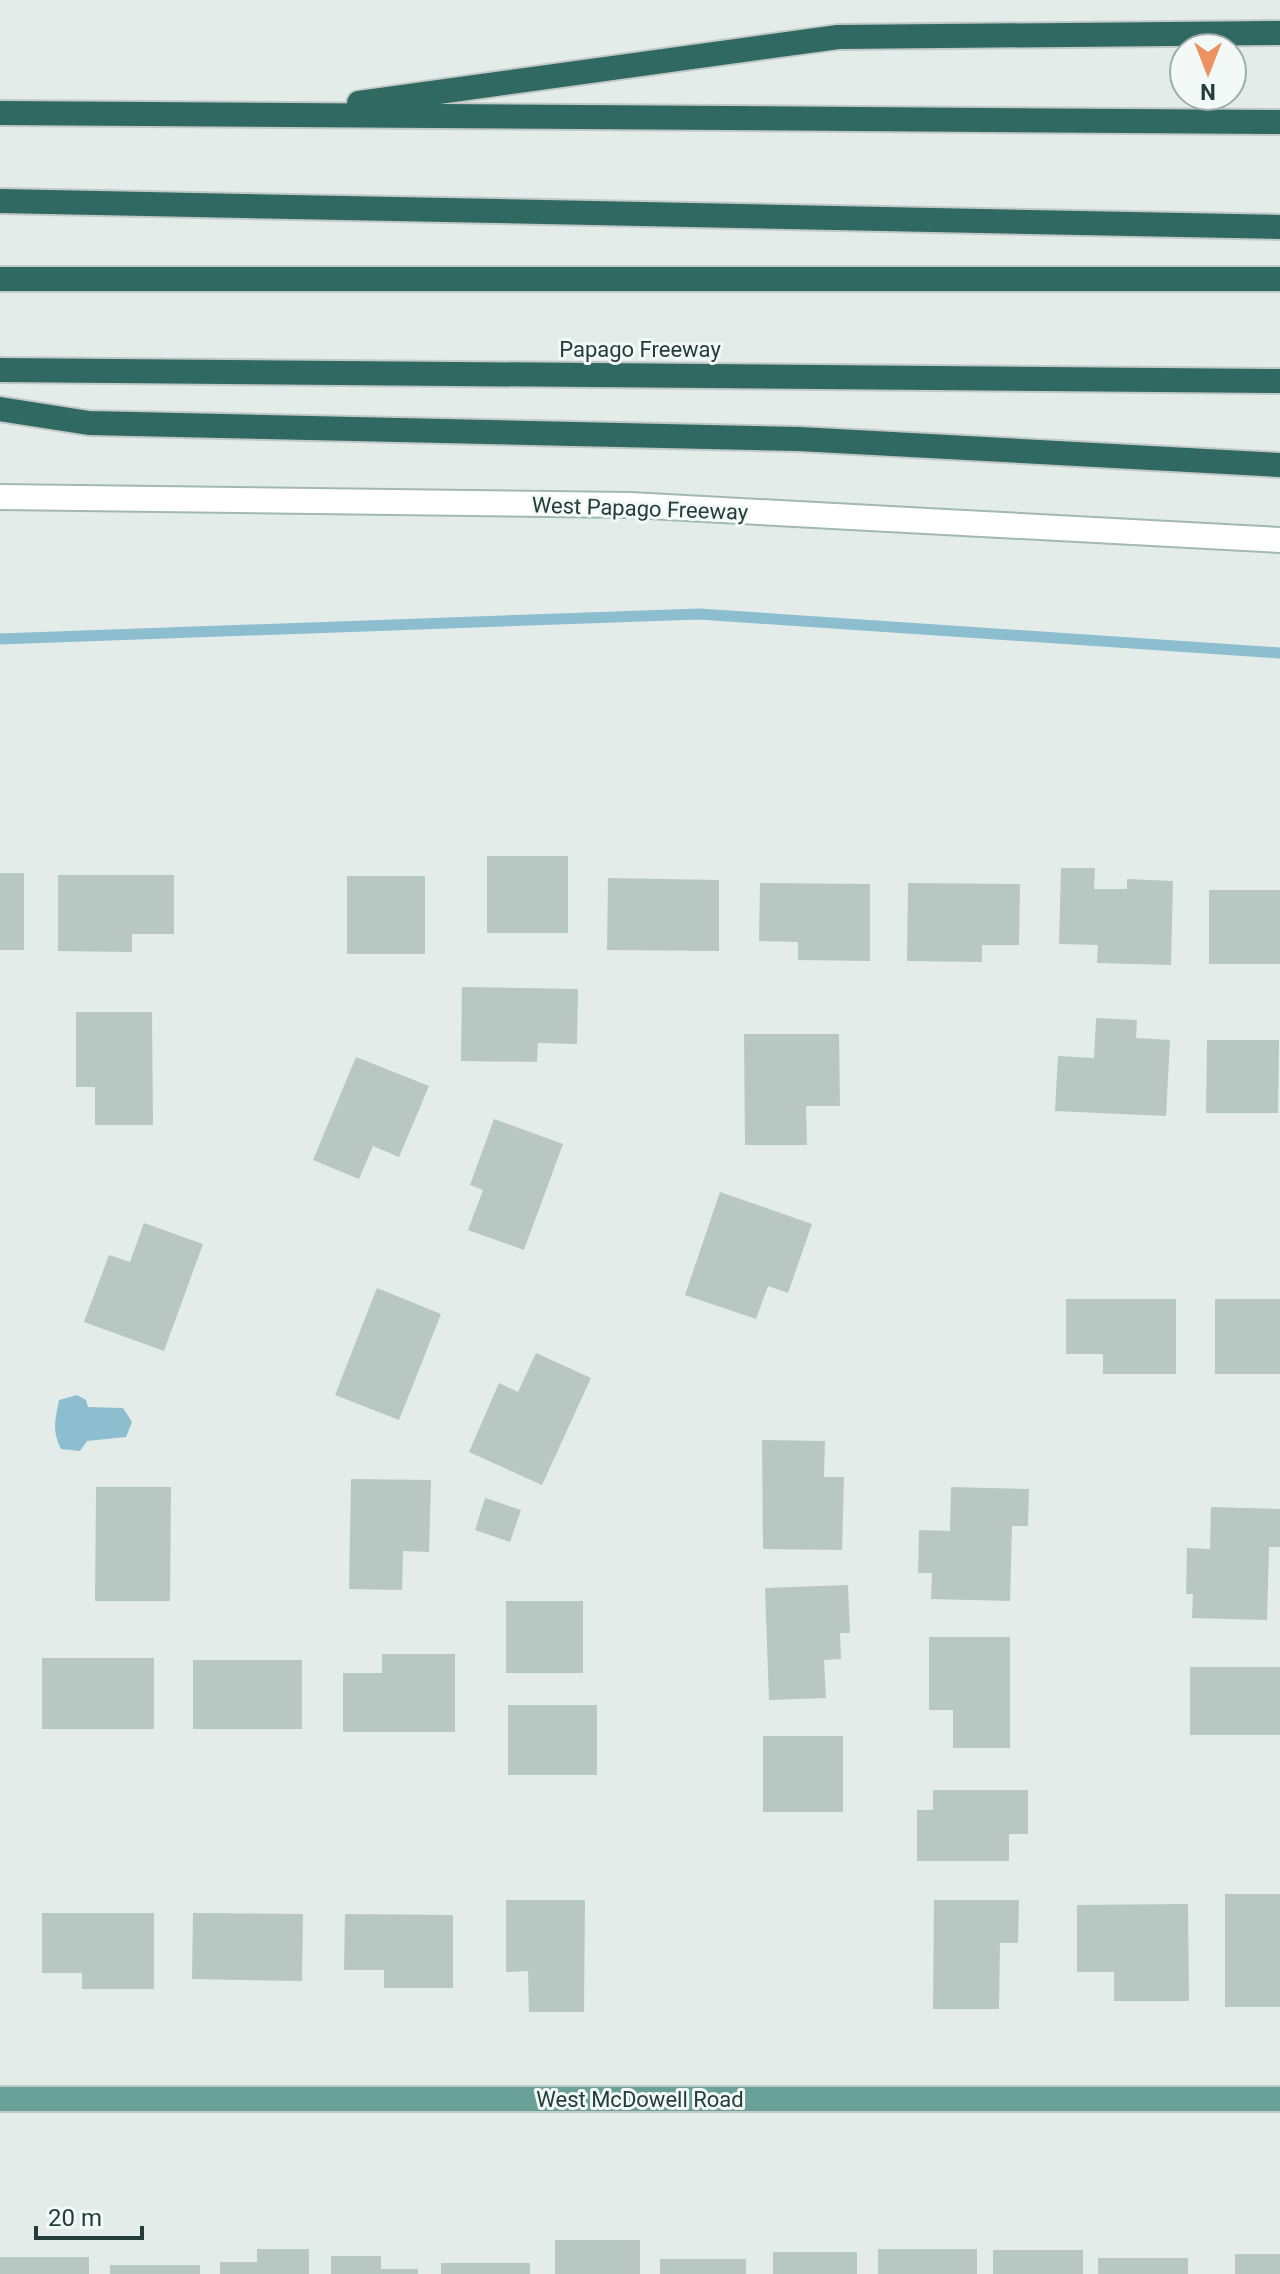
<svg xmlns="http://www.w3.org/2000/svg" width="1280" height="2274" viewBox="0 0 1280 2274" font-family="Roboto,sans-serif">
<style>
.water{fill:#8dbecf}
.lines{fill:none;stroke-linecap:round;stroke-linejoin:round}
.stream{stroke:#8dbecf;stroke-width:11}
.building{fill:#b8c7c2}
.secondary-casing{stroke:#a2b8b2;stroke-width:28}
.primary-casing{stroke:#c1c9c7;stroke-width:28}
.highway-casing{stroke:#c1c9c7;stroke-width:28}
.secondary{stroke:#fff;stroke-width:24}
.primary{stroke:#69a097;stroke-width:24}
.highway{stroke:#306862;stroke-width:24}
.labels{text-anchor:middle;stroke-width:6;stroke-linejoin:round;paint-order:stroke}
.street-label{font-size:22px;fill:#233d38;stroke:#f3f9f7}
</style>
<rect width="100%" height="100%" fill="#e3ece9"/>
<path class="water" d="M77,1395L86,1400L88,1407L123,1408L132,1422L126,1437L87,1441L80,1451L61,1449C52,1430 55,1421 59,1400Z"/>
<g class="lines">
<path class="stream" d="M0,639L699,614L1280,653"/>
</g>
<g class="building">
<rect x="487" y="856" width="81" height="77"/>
<path d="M1061,868H1095L1094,889H1127V879L1173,881L1171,965L1097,963L1098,945L1059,944Z"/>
<rect x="0" y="873" width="24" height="77"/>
<path d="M58,875H174V934H132V952L58,951Z"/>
<rect x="347" y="876" width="78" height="78"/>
<path d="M608,878L719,880V951L607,950Z"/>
<path d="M760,883L870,884V961L798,960V942L759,941Z"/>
<path d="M908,883L1020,884L1019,945H982V962L907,961Z"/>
<rect x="1209" y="890" width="71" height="74"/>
<path d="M462,987L578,989L577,1044L538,1043L537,1062L461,1061Z"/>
<path d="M76,1012H152L153,1125H95V1087H76Z"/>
<path d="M1096,1018L1137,1020L1136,1038L1170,1040L1166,1116L1055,1111L1058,1056L1094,1058Z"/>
<path d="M744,1034H839L840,1106H806L807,1145H745Z"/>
<path d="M1207,1040H1279L1278,1113H1206Z"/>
<path d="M356,1057L429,1086L399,1157L373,1146L359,1179L313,1160Z"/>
<path d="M494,1119L563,1144L524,1250L468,1230L483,1190L470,1185Z"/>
<path d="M720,1192L812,1224L788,1293L768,1286L756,1319L685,1295Z"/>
<path d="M144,1223L203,1244L164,1351L84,1322L109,1255L130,1262Z"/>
<path d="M377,1288L441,1314L399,1420L335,1395Z"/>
<path d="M1066,1299H1176V1374H1103V1354H1066Z"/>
<rect x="1215" y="1299" width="65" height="75"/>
<path d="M536,1353L591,1378L542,1485L469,1452L499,1383L518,1392Z"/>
<path d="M762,1440L825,1441L824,1477H844L842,1550L763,1549Z"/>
<path d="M351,1479L431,1480L429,1552L403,1551L402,1590L349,1589Z"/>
<path d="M96,1487H171L170,1601H95Z"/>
<path d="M951,1487L1029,1489L1028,1526H1012L1010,1601L931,1599L932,1573H918L919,1530L950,1531Z"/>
<path d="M485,1498L521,1510L510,1542L475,1530Z"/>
<path d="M1211,1507L1280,1509V1547H1269L1267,1620L1192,1618L1193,1594H1186L1187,1548L1210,1549Z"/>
<path d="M848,1585L850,1633H840L841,1659L824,1660L826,1698L769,1700L765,1588Z"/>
<rect x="506" y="1601" width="77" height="72"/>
<path d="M929,1637H1010V1748H953V1710H929Z"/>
<path d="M382,1654H455V1732H343V1673H382Z"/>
<rect x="42" y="1658" width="112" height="71"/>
<rect x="193" y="1660" width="109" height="69"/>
<rect x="1190" y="1667" width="90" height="68"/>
<rect x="508" y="1705" width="89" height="70"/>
<rect x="763" y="1736" width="80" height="76"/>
<path d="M933,1790H1028V1834H1009V1861H917V1810H933Z"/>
<rect x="1225" y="1894" width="55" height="113"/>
<path d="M506,1900H585L584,2012H529L528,1971L506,1972Z"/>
<path d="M934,1900H1019L1018,1943H1000L999,2009H933Z"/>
<path d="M1188,1904L1189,2001H1114V1972H1077V1905Z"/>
<path d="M42,1913H154V1989H82V1973H42Z"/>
<path d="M193,1913L303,1914L302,1981L192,1979Z"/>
<path d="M345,1914L453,1915V1988H384V1970H344Z"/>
<rect x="555" y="2240" width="85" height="34"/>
<path d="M257,2249H309V2274H220V2262H257Z"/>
<rect x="878" y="2249" width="99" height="25"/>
<rect x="993" y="2250" width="90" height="24"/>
<rect x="773" y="2252" width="84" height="22"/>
<rect x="1235" y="2254" width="45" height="20"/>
<path d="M331,2256H381V2269H418V2274H331Z"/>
<rect x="0" y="2257" width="89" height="17"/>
<rect x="1098" y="2258" width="90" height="16"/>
<rect x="660" y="2259" width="86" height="15"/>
<rect x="441" y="2263" width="89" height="11"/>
<rect x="110" y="2265" width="90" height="9"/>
</g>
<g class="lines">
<g class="secondary-casing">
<path id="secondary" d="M0,497L630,505L1280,540"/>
</g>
<g class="primary-casing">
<path id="primary" d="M0,2099H1280"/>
</g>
<g class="highway-casing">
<g id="highway">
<path d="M359,103L838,37L1280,33"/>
<path d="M0,113L1280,122"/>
<path d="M0,201L1280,227"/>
<path d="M0,279H1280"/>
<path d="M0,370L1280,381"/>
<path d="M0,409L89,423L799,439L1280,465"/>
</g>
</g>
<use href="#secondary" class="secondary"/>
<use href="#primary" class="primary"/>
<use href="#highway" class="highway"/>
</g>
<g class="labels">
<g class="street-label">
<text x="640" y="357">Papago Freeway</text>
<text transform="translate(640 508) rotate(2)" y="8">West Papago Freeway</text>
<text x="640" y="2107">West McDowell Road</text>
</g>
</g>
<g transform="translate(1208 72) rotate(180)"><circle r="38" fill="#f3f9f7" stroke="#a0aeab" stroke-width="2"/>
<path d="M0-6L14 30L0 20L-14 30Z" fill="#ec9161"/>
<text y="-12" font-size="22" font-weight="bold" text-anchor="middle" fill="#233d38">N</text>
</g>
<path d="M36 2226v12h106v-12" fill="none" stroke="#233d38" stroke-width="4"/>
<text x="48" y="2226" font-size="24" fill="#233d38" stroke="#f3f9f7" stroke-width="6" paint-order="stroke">20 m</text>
</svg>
